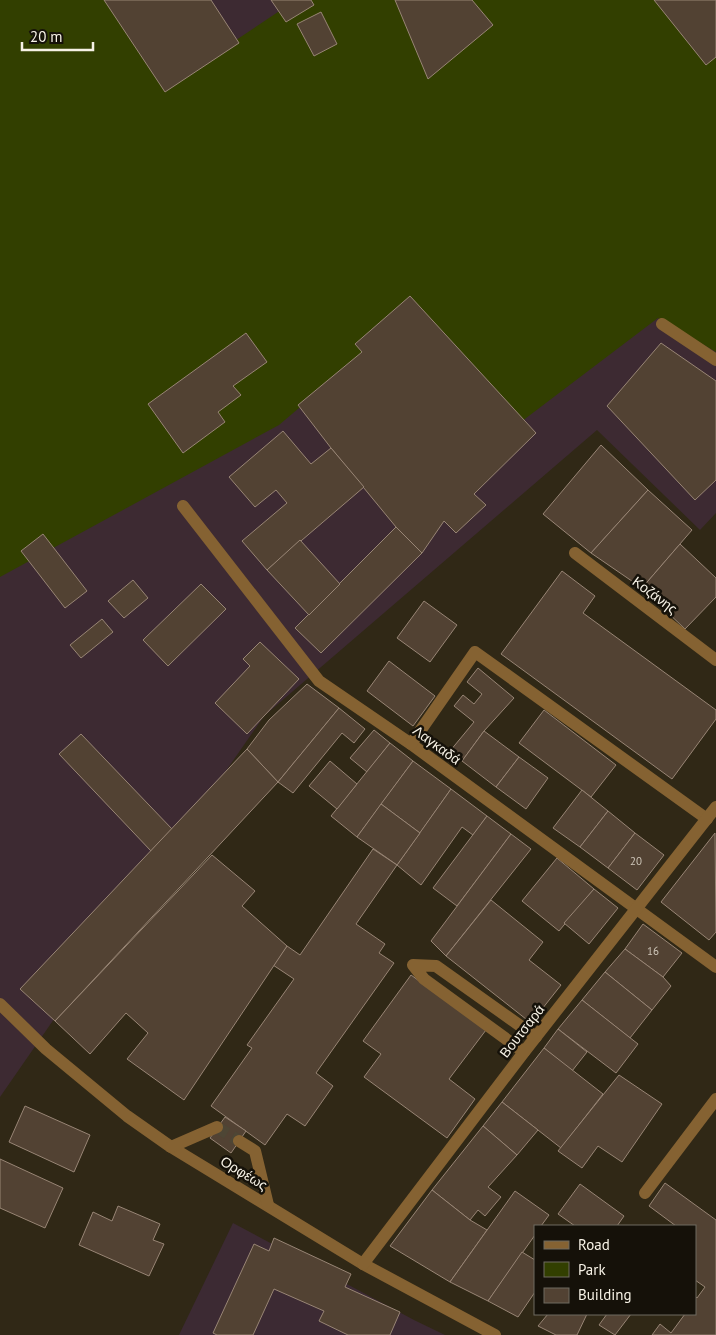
<svg xmlns="http://www.w3.org/2000/svg" width="716" height="1335" viewBox="0 0 716 1335" font-family="'PT Sans',sans-serif">
<style>
.industrial{fill:#3d2a32}
.education{fill:#3c2a33}
.green{fill:#323f00}
.building{fill:#524233;stroke:#988575}
.lines{fill:none;stroke-linecap:round;stroke-linejoin:round}
.minor-tunnel{stroke:#4e4635;stroke-width:12;stroke-dasharray:12 6;stroke-linecap:butt}
.minor{stroke:#856232;stroke-width:12}
.labels{text-anchor:middle;stroke-width:5;stroke-linejoin:round;paint-order:stroke}
.number-label{font-size:11px;fill:#cec6b9}
.street-label{font-size:14px;fill:#f7f2e6;stroke:#151109}
</style>
<rect width="100%" height="100%" fill="#302816"/>
<path class="industrial" d="M0,0H716V513L700,530L597,430L264,716L0,1097Z"/>
<path class="education" d="M233,1223L414,1320L445,1335H179Z"/>
<path class="green" d="M0,0H118L167,86L296,0H716V352L658,318L509,431L404,319L279,425L0,577Z"/>
<g class="building">
<path d="M104,0H211L239,43L165,92Z"/>
<path d="M271,0H311L314,5L286,22Z"/>
<path d="M395,0H472L493,25L428,79Z"/>
<path d="M654,0H716V57L706,65Z"/>
<path d="M321,12L337,44L314,56L297,24Z"/>
<path d="M410,296L536,433L474,494L486,505L456,533L444,521L422,553L396,527L331,448L298,405L362,352L355,344Z"/>
<path d="M246,333L267,362L233,386L241,395L218,412L225,422L183,453L148,404Z"/>
<path d="M661,343L716,381V480L695,500L607,406Z"/>
<path d="M283,431L311,464L331,448L364,487L267,570L242,541L287,503L276,490L255,507L229,477Z"/>
<path d="M601,445L648,490L591,553L543,514Z"/>
<path d="M648,490L692,530L642,588L591,553Z"/>
<path d="M396,527L422,553L321,653L295,628Z"/>
<path d="M43,534L87,591L65,608L21,551Z"/>
<path d="M300,540L340,584L309,615L267,570Z"/>
<path d="M680,544L716,578V597L685,629L642,588Z"/>
<path d="M562,571L595,596L583,613L716,710V719L672,779L501,654Z"/>
<path d="M133,580L148,598L124,618L108,601Z"/>
<path d="M201,584L226,609L168,666L143,640Z"/>
<path d="M424,601L457,625L430,662L397,638Z"/>
<path d="M102,619L113,632L81,658L70,645Z"/>
<path d="M260,642L299,679L247,734L215,703L250,666L243,659Z"/>
<path d="M389,661L435,696L413,726L367,691Z"/>
<path d="M478,668L514,698L484,731L462,761L450,751L474,722L454,706L463,695L474,704L482,694L467,682Z"/>
<path d="M307,684L339,708L278,782L247,749L269,720Z"/>
<path d="M339,708L365,729L354,743L342,733L293,793L278,782Z"/>
<path d="M544,710L616,765L591,797L519,743Z"/>
<path d="M374,730L390,743L367,772L350,758Z"/>
<path d="M484,731L519,757L496,787L462,761Z"/>
<path d="M81,734L172,829L151,851L59,754Z"/>
<path d="M390,743L413,761L357,837L331,816Z"/>
<path d="M247,749L278,782L55,1021L20,989Z"/>
<path d="M519,757L548,778L526,809L496,787Z"/>
<path d="M330,761L357,784L337,809L309,786Z"/>
<path d="M413,761L451,789L420,833L381,804Z"/>
<path d="M451,789L487,816L473,835L462,827L421,885L397,865Z"/>
<path d="M582,790L608,811L580,847L553,828Z"/>
<path d="M381,804L420,833L397,865L357,837Z"/>
<path d="M608,811L635,833L608,868L580,847Z"/>
<path d="M487,816L511,834L457,906L433,888Z"/>
<path d="M635,833L664,855L637,890L608,868Z"/>
<path d="M715,833L716,932L709,940L661,902Z"/>
<path d="M511,834L531,849L446,956L431,941Z"/>
<path d="M373,849L397,865L356,924L385,944L379,953L394,963L316,1073L333,1086L305,1126L287,1114L265,1145L211,1106L252,1048L247,1045L294,979L273,965L287,946L300,955Z"/>
<path d="M212,855L255,891L242,906L287,946L184,1100L127,1059L148,1033L126,1013L90,1054L55,1021Z"/>
<path d="M557,858L594,889L559,931L522,901Z"/>
<path d="M594,889L618,908L589,944L564,923Z"/>
<path d="M491,900L543,942L529,960L561,985L531,1023L446,956Z"/>
<path d="M643,924L682,953L663,977L625,949Z"/>
<path d="M625,949L663,977L671,986L652,1010L605,972Z"/>
<path d="M605,972L652,1010L630,1038L582,1000Z"/>
<path d="M411,975L486,1030L449,1079L475,1099L447,1138L364,1077L381,1054L363,1041Z"/>
<path d="M582,1000L638,1044L616,1073L558,1029Z"/>
<path d="M558,1029L587,1052L572,1071L544,1048Z"/>
<path d="M544,1048L603,1094L561,1148L502,1102Z"/>
<path d="M619,1075L662,1104L622,1162L598,1146L582,1168L558,1151Z"/>
<path d="M502,1102L538,1130L517,1155L483,1126Z"/>
<path d="M25,1106L90,1135L74,1172L9,1142Z"/>
<path d="M225,1117L246,1131L231,1153L210,1138Z"/>
<path d="M483,1126L517,1155L488,1187L501,1197L485,1216L478,1210L470,1220L432,1190Z"/>
<path d="M0,1159L63,1188L45,1228L0,1208Z"/>
<path d="M665,1183L716,1220V1335H652L660,1324L671,1333L685,1314H695V1296L697,1298L705,1287L695,1280V1226H676L649,1206Z"/>
<path d="M580,1184L624,1216L617,1226H575L558,1214Z"/>
<path d="M432,1190L470,1220L487,1230L450,1282L390,1246Z"/>
<path d="M515,1191L549,1215L541,1226H535V1235L488,1301L450,1282Z"/>
<path d="M118,1206L160,1224L153,1240L164,1244L149,1276L79,1245L93,1212L112,1221Z"/>
<path d="M274,1238L351,1274L345,1287L400,1312L390,1335H348L319,1321L324,1311L274,1289L253,1335H217L213,1333L254,1244L269,1251Z"/>
<path d="M522,1252L535,1260V1292L518,1317L488,1301Z"/>
<path d="M548,1314H587L577,1335H556L538,1326Z"/>
<path d="M607,1314H631L615,1335L599,1325Z"/>
</g>
<g class="lines">
<path class="minor-tunnel" d="M217,1127L239,1141"/>
<g class="minor">
<path d="M662,324L716,360"/>
<path d="M183,506L319,681L411,744L716,967"/>
<path d="M575,553L716,660"/>
<path d="M411,744L475,652L707,819"/>
<path d="M0,1004L46,1049L127,1116L171,1147L363,1264L495,1335"/>
<path d="M524,1052L424,979L413,965L436,966L536,1037"/>
<path d="M239,1141L255,1151L268,1205"/>
<path d="M171,1147L217,1127"/>
<path d="M645,1193L716,1099"/>
<path d="M363,1264L524,1052L716,807"/>
</g>
</g>
<g class="labels">
<g class="number-label">
<text x="636" y="865">20</text>
<text x="653" y="955">16</text>
</g>
<g class="street-label">
<text transform="translate(655 595) rotate(37)" y="5">Κοζάνης</text>
<text transform="translate(437 745) rotate(36)" y="5">Λαγκαδά</text>
<text transform="translate(522 1031) rotate(-52)" y="5">Βουτσαρά</text>
<text transform="translate(244 1173) rotate(31)" y="5">Ορφέως</text>
</g>
</g>
<rect x="534" y="1225" width="162" height="90" fill="#151109" stroke="#6f6b61"/>
<rect x="544" y="1241" width="25" height="8" fill="#856232" stroke="#6f6b61"/>
<text x="578" y="1250" font-size="15" fill="#f7f2e6">Road</text>
<rect x="544" y="1262" width="25" height="15" fill="#323f00" stroke="#6f6b61"/>
<text x="578" y="1275" font-size="15" fill="#f7f2e6">Park</text>
<rect x="544" y="1288" width="25" height="15" fill="#524233" stroke="#6f6b61"/>
<text x="578" y="1300" font-size="15" fill="#f7f2e6">Building</text>
<path d="M22 42v8h71v-8" fill="none" stroke="#f7f2e6" stroke-width="2.5"/>
<text x="30" y="42" font-size="15" fill="#f7f2e6" stroke="#151109" stroke-width="4" paint-order="stroke">20 m</text>
</svg>
